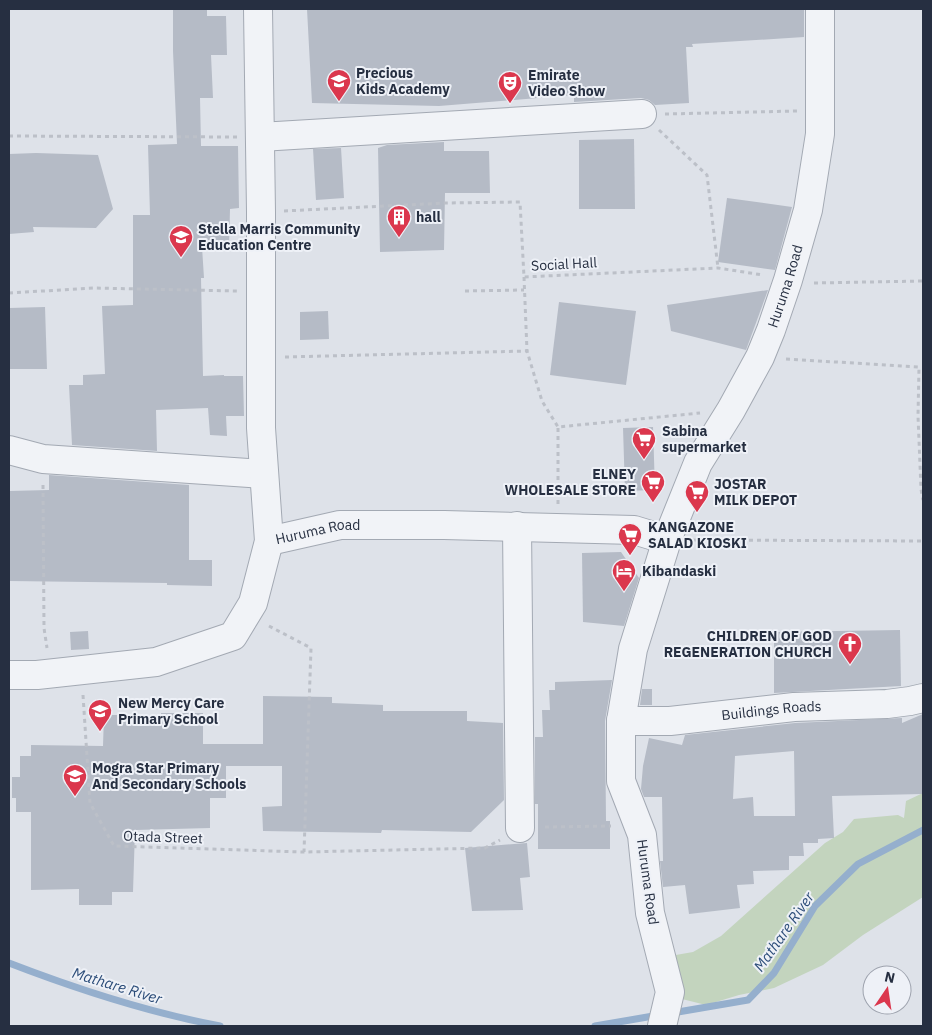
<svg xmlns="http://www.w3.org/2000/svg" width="932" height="1035" viewBox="0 0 932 1035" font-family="'IBM Plex Sans',sans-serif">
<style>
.green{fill:#c3d4be}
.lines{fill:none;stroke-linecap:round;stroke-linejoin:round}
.stream{stroke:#95afcd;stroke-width:7}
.building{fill:#b5bbc6;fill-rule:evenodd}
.street-casing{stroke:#a3a9b3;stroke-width:30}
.path{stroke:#bcc0c8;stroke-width:3;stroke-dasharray:4 4;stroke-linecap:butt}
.street{stroke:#f1f3f7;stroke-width:28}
.labels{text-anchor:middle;stroke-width:4;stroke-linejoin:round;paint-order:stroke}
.poi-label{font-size:14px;font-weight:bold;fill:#262f41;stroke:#eef1f7;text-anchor:start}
.street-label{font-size:14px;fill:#262f41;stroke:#eef1f7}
.water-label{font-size:15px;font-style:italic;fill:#2c4d79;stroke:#eef1f7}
</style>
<rect width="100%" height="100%" fill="#dee2e9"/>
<path class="green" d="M923,793V897L863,935L823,965L774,988L739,995L706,1005L682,999L670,956L693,952L721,936L825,843L843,832L854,819L898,815L904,818L906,801Z"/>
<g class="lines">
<g class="stream">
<path d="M9,963C79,990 146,1012 220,1026"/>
<path d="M672,1013L748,1000L774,973L815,906L858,864L923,830"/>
<path d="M595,1026L659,1015"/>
</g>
</g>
<g class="building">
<path d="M173,9H207V16H226L227,55H211L213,98H200L201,146H238L239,208L230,209L229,248L202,247L204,278H201L203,376L224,375V376H243L244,416H226L227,436L210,435L208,408L156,410L157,451L72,445L69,385H83V375L105,374L102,306L133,305V215H150L148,145L177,144L173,51Z"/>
<path d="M307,9H804V37L692,44L693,47H686L689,103L655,105L649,100L641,98L574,102V95L439,106L312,103Z"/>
<path d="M634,139L635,209H579V140Z"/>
<path d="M444,142V151H489L490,193H445L444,250L380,252L378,148L387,145Z"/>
<path d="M341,148L344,198L316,200L313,149Z"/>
<path d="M36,153L98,155L113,209L96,228L33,227L34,232L9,234V154Z"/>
<path d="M727,198L792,207L775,270L718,262Z"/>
<path d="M768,290L746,350L671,331L667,305Z"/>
<path d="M559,302L636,311L626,385L550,375Z"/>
<path d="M45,307L47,369H9V308Z"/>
<path d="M328,311L329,339L300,340V312Z"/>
<path d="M653,427L655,490L625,491L623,428Z"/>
<path d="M49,475L189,485V560H212V586L167,585V583L9,581V491L49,490Z"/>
<path d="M621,552L639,578L624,626L583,622L582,553Z"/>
<path d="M900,630L901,686L774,693V632Z"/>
<path d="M88,631L89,649L71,650L70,632Z"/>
<path d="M612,680L605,721L606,821H610V849H538V804H535V737H543L542,710H550L549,690H555V682Z"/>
<path d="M642,689H652V705H640Z"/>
<path d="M263,696L332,697V703L383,705V711H467V721L503,723L504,800L471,832L382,830L381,833L263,831L262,807L282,806V766H226V798H210V828L135,830L133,892H112V905H79V889L31,890V812H16V798H12V777H20V756H31V745L103,746L104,715H161V713H203V744H263Z"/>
<path d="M923,714V794L832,796L834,838L818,839V843H803L804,856H789V870L753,871L754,884L737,885L740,908L689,914L685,885L663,887L660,861H663L662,797H644L641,789L643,766L649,738L682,745L685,735L795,723L902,718V723ZM794,751L795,816H754L753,797L733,799L735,756Z"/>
<path d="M527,843L530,877L520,878L523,910L472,911L465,848Z"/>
</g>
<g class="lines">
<g class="street-casing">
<g id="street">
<path d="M260,137L642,114"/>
<path d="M9,450L43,459L264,474"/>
<path d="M517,526L520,828"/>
<path id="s1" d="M269,541L340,525H444L634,530L667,540"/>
<path d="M9,675H37L156,662L233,636L253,603L269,541L261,428V212L258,9"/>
<path id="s2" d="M621,721H670L794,707L887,704L910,701L923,698"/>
<path id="s3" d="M662,1026L670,992L650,913L642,835L621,781V721L633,649L667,540L698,463L731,410L760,357L771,330L788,280L808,210L820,134V9"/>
</g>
</g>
<g class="path">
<path d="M665,114L797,111"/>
<path d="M659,130L707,175L718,268"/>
<path d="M9,136L237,137"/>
<path d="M284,211L446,203L520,202L524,277L718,268L763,275"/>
<path d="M524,277L527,351"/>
<path d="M814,283L923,281"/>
<path d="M465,291L524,290"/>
<path d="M9,293L94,288L238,291"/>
<path d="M285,357L527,351L542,401L558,427L700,413"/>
<path d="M786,359L919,367L918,416L921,489L923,500"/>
<path d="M43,485L44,628L47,648"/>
<path d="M558,504V427"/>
<path d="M693,540L923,541"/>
<path d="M269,626L311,648L304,852"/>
<path d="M83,695L90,803L114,846L304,852L485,848L500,840"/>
<path d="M545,827L611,826"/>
</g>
<use href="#street" class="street"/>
</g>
<defs>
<g id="school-pin" transform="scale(1.25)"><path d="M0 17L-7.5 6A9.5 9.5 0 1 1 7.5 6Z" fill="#db374d" stroke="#eef1f7"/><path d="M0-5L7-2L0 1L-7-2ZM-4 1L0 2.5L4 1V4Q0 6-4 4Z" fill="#fff"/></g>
<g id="theatre-pin" transform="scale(1.25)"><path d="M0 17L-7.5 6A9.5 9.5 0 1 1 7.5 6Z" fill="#db374d" stroke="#eef1f7"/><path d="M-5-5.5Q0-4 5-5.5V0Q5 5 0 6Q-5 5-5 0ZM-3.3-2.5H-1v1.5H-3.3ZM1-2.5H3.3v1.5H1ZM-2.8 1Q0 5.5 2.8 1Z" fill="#fff"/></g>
<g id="building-pin" transform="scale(1.25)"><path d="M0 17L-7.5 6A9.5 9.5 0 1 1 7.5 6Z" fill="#db374d" stroke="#eef1f7"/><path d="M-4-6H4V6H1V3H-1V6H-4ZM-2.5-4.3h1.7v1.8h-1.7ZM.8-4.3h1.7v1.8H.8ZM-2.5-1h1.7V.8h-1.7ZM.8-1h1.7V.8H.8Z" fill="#fff"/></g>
<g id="supermarket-pin" transform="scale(1.25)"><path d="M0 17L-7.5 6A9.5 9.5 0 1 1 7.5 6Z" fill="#db374d" stroke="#eef1f7"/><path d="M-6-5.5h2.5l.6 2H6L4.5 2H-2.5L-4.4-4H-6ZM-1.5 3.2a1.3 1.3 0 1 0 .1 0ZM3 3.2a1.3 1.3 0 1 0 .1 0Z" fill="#fff"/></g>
<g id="hotel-pin" transform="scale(1.25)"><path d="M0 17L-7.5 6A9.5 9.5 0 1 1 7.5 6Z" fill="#db374d" stroke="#eef1f7"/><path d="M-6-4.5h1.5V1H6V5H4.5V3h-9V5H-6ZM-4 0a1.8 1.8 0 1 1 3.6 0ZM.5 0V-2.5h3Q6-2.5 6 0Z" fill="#fff"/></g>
<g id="church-pin" transform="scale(1.25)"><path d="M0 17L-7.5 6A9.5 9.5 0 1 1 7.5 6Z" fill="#db374d" stroke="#eef1f7"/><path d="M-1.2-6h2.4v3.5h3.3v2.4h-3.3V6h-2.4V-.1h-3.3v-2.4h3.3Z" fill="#fff"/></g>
</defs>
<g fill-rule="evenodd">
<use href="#school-pin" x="339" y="81"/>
<use href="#theatre-pin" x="510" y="83"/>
<use href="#building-pin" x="399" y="217"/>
<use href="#school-pin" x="181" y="237"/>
<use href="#supermarket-pin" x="644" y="439"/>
<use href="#supermarket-pin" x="653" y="482"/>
<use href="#supermarket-pin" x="697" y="492"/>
<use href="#supermarket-pin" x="630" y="535"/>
<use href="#hotel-pin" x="624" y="571"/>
<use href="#church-pin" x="850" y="644"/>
<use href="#school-pin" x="100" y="711"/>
<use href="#school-pin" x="75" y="776"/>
</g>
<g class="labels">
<g class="poi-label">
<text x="356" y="78">Precious<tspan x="356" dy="16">Kids Academy</tspan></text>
<text x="528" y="80">Emirate<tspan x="528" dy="16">Video Show</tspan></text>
<text x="416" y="222">hall</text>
<text x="198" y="234">Stella Marris Community<tspan x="198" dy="16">Education Centre</tspan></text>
<text x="662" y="436">Sabina<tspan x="662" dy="16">supermarket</tspan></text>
<text x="636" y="479" text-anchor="end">ELNEY<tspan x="636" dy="16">WHOLESALE STORE</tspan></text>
<text x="714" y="489">JOSTAR<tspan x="714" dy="16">MILK DEPOT</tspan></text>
<text x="648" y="532">KANGAZONE<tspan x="648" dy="16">SALAD KIOSKI</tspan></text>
<text x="642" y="576">Kibandaski</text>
<text x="832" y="641" text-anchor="end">CHILDREN OF GOD<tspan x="832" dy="16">REGENERATION CHURCH</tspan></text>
<text x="118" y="708">New Mercy Care<tspan x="118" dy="16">Primary School</tspan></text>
<text x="92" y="773">Mogra Star Primary<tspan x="92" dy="16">And Secondary Schools</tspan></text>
</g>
<g class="street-label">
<text transform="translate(564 264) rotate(-3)" y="5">Social Hall</text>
<text dy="5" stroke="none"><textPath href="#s3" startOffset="781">Huruma Road</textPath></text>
<text dy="5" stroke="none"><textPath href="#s1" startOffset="50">Huruma Road</textPath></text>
<text dy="5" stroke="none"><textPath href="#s2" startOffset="151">Buildings Roads</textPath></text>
<text transform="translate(163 837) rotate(2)" y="5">Otada Street</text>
<text transform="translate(648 882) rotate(82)" y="5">Huruma Road</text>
</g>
<g class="water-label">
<text transform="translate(784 932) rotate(-55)" y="5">Mathare River</text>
<text transform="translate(117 986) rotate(17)" y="5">Mathare River</text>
</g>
</g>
<rect width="932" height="1035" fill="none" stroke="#262f41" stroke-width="20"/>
<g transform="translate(887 990) rotate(13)"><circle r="24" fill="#eef1f7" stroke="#9ea3ae"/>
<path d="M0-4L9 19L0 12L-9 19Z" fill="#db374d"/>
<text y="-8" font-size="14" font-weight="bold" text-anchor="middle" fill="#262f41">N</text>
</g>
</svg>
